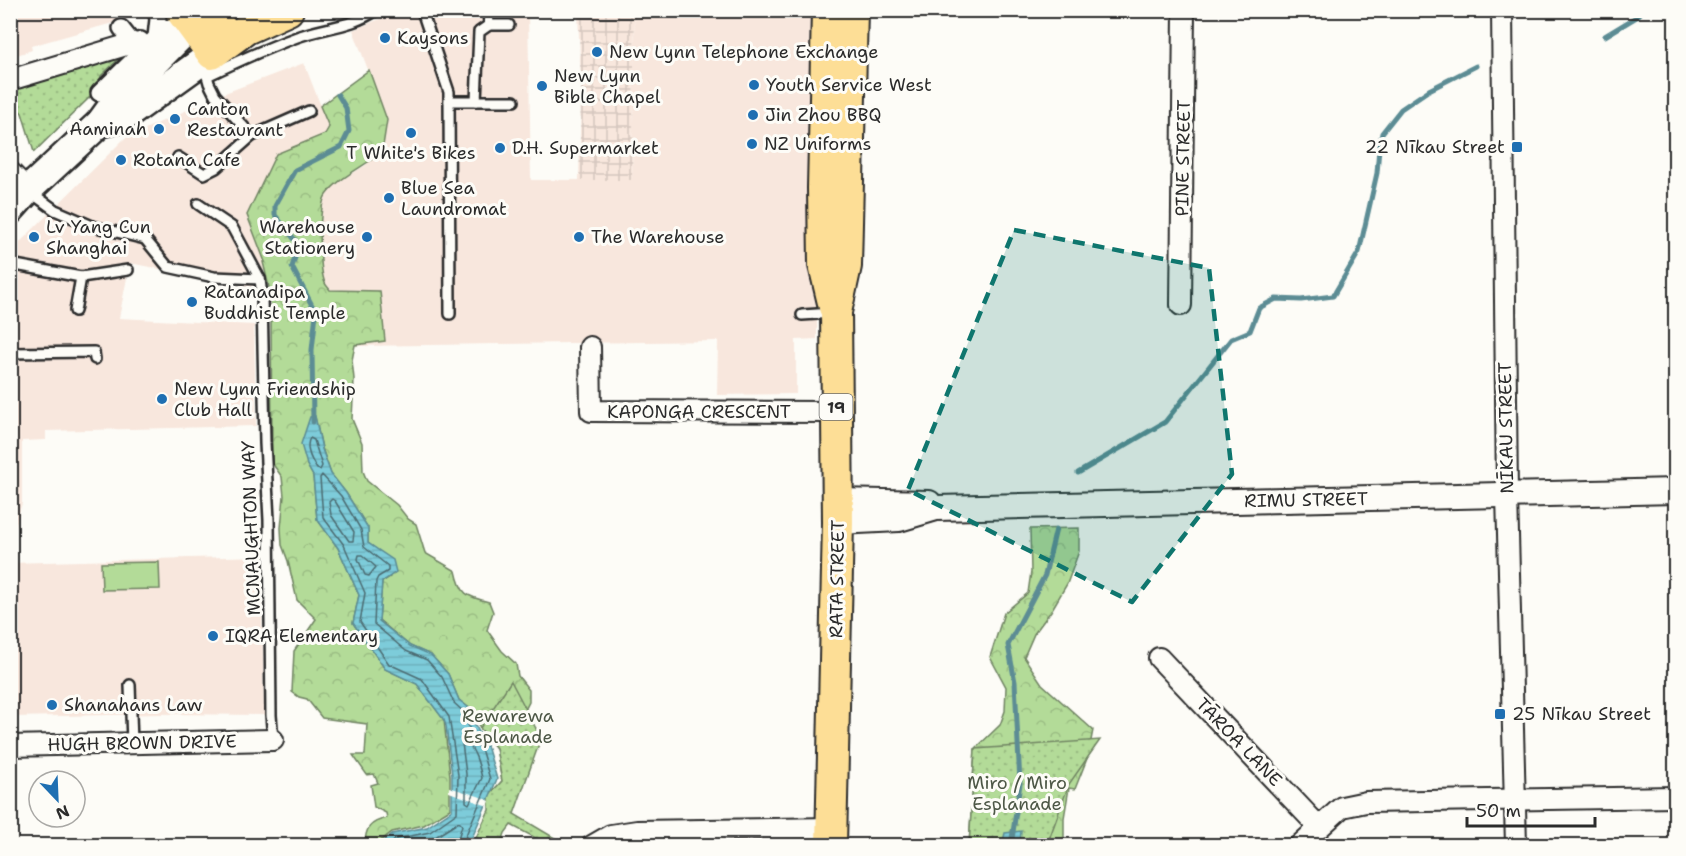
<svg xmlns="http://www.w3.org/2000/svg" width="1686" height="856" viewBox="0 0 1686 856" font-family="'Shantell Sans',sans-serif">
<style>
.built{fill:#f8e7dd}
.industrial{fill:url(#industrial-grid)}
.forest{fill:url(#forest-crowns);stroke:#6f8362;stroke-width:1.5}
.park{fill:url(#park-dots);stroke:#6f8362;stroke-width:1.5}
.garden{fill:#b3db98;stroke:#6f8362;stroke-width:1.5}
.water{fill:url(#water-rules);stroke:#5c8c94;stroke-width:1.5}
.pier{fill:#fdfcf7}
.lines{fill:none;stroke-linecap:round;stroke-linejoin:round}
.shore{stroke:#4c6b71;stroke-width:1.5}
.stream{stroke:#5c8c94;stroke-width:5}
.service-casing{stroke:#2b2b2b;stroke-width:14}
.pedestrian-casing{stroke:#2b2b2b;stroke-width:20}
.minor-casing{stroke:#2b2b2b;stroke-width:24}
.tertiary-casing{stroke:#2b2b2b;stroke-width:28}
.secondary-casing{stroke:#2b2b2b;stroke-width:32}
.primary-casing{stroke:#2b2b2b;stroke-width:34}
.service{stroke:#fdfcf7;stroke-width:9}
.pedestrian{stroke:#fdfcf7;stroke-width:15}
.minor{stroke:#fdfcf7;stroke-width:20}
.tertiary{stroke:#fdfcf7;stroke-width:24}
.secondary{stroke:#fdfcf7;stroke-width:27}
.primary{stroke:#fdde96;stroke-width:30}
.marked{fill:#0f766e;fill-opacity:0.2;stroke:#0f766e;stroke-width:4.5;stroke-dasharray:12 8;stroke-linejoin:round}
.poi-dot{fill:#1f6fb2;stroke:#fdfcf7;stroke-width:2}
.labels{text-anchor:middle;stroke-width:6;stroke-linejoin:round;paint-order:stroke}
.shield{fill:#fdfcf7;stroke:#6a6a68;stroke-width:1.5}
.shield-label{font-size:16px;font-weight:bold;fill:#2b2b2b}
.poi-label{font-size:18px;fill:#2b2b2b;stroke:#fdfcf7;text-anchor:start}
.street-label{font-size:18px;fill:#2b2b2b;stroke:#fdfcf7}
.park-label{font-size:18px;fill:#4d5746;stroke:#fdfcf7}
</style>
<defs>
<pattern id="industrial-grid" width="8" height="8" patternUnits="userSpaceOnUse" patternTransform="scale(1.5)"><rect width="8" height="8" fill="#f8e7dd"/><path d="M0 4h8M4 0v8" fill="none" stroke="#d5c6be"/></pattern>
<pattern id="forest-crowns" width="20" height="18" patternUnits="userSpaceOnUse" patternTransform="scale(1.5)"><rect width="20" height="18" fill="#b3db98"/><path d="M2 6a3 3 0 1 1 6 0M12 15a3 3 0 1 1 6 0" fill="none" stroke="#9abc83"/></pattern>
<pattern id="park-dots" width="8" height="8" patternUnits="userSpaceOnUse" patternTransform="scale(1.5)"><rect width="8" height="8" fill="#b3db98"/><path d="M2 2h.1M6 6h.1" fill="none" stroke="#9abc83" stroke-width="1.8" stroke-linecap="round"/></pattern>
<pattern id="water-rules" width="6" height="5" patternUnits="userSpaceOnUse" patternTransform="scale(1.5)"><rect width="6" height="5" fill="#7dccda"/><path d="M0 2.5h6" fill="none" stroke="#6cafbb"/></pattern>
</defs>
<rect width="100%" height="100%" fill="#fdfcf7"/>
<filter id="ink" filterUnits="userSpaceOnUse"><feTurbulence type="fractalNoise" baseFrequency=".0167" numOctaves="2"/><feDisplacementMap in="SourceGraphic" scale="12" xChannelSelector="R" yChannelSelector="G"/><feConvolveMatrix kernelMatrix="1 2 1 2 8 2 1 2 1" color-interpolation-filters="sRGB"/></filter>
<g filter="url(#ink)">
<g class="built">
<path d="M131,10L134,17L31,46L32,50L11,57V11Z"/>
<path d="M391,11H528L531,180H632L635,11H818L817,339L796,340V394L717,395L718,341L356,346L332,321L307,201L366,165L387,120L353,30L387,16Z"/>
<path d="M304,63L329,127L325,134L276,154L265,263H263L265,271L255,274L253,288L130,263L119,318L254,325L256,426L46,431V440L22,441V503L11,542V251L125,138L225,93Z"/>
<path d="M261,556L264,715L164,714L11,717L10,563Z"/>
</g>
<path class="industrial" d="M578,11H635L632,180H579L581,88Z"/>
<g class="forest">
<path d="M369,70L387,120L382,152C365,166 339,177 326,195C318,206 319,269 325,283C326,286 329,288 330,290L380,291L385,341L355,345L352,360L354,379L352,419L362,443L363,471L367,481L397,505L408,519L416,524L425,553L456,571C461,595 466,596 489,602L493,612L487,630L502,651L516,664L518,676L529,690V702L523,714L522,770L489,795L502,781L496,748L480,728L473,711L459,700L448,674L431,655L410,646L379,620L382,582L390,577L386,557L368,543V528L346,493L331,474L322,448L315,417L307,465L313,476L317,519L338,548L359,595L353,623L385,669L417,684L444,720L450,776V809L424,825L392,832L375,845H365C365,828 370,822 387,818L386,813L374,807L371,785L378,783L374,774L367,775L353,755H365L367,724L322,718L307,699L299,697L292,692L294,651L316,619L297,600L288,561L282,545L281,528L284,496L282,477L272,463L271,308L269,287L263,262H265L247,215L276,154L325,134L329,127L320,106Z"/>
<path d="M1079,528V551L1067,584L1051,611L1034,634L1024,657L1042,684L1093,730L1088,756L1075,789L1069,788L1064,818V845L969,846L975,749L1000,725L1005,711L1006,687L990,657L1004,613L1028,593L1031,572L1030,529Z"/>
</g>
<g class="park">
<path d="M125,53L101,76L97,90L34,152L22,113L11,101L10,89Z"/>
<path d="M511,681L541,738L514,814L568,846L549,845L511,825L505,833L501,845L472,846L489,810V795L502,781L496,748L480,728Z"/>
<path d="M1100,740L1069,784L1047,845L969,846L975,749Z"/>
</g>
<path class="garden" d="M159,562L160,589L102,590L101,563Z"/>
<g class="water">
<path d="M315,416L322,449L331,474L346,493L368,528V543L393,560L396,572L382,582L379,621L410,646L431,655L448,674L459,700L473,711L471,717L488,749L497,779L469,845H378L392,834L427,827L452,810V775L446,726L444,720L417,684L385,669L353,623L359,595L338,548L317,519L313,476L307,465L301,444L310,417Z"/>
<path d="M1021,831L1020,845H1002L1005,833Z"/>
</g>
<path class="pier" d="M449,787L478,796L490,801L488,806L449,792Z"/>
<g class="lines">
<g class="shore">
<path d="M310,438L314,440L322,466L320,470L317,469C311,460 305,447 310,438Z"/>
<path d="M332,499L335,501L354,532L353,541H349L331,515L329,502Z"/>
<path d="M359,555H362L376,567L369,576L365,575L358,559Z"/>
<path d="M464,740C475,748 479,765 482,778L469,804L466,802V774L462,743Z"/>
<path d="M388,846L396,839L430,832L457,813L458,775L449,717L422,679L389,664L360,622L365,593L344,545L323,517L320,478L322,475L341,496L361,530L364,547L388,566V571L378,577L376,581L374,624L406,651L427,660L442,677L454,703L465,713L470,731L482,752L490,779L466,835L464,846"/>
<path d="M402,846L432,839L459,822L462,825L456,846"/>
</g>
<g class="stream">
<path d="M1605,36L1638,16L1643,10"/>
<path d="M313,422L312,350L316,313L292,267L299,245L275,215V206L295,170L341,147L349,131L346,108L338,95"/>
<path d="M1078,473L1165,422L1231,339L1250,331L1259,308L1276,299L1301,300L1333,296L1359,252L1377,173L1379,148L1382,133L1401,109L1429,90L1476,66"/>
<path d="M1011,846L1020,784L1015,682L1008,645L1045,575L1056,529"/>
</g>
<g class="service-casing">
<g id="service">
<path d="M423,14L449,92L450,314"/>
<path d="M489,25H509"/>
<path d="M204,65L209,83L215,95L252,136L309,111"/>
<path d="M207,76C236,62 267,48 297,37C324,27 353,27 376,10"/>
<path d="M449,101H476L479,32L489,25L488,10"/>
<path d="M476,101H514"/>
<path d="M178,157L204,174L216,168L252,136"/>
<path d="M29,191L55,210L92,226L145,239L168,267L214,277L260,279"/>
<path d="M198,204L232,227L260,279L262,297L265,443L269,520L271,715L273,740"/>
<path d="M10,264L81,277L128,270"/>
<path d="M75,311L81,277"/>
<path d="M802,315L833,313"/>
<path d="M10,353L94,352L95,359"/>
<path d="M130,685L132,743"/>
</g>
</g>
<g class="pedestrian-casing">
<g id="pedestrian">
<path d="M156,10L158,19L156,37L167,28"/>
<path d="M121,28L133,43L141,40"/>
<path d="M99,93L156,37"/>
</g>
</g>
<g class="minor-casing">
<g id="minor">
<path d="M1502,10L1507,495L1516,846"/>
<path d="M10,80L133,43"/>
<path d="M10,172L28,190"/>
<path d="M1181,305L1184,10"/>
<path d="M590,347L591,411L836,412"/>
<path d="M1159,658L1319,827"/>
<path d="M10,746L273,740"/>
<path d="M592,846L611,835L637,831L832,828"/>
<path d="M1299,846L1342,807L1366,802L1676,797"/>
</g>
</g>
<g class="tertiary-casing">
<g id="tertiary">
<path d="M838,501L929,503"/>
<path d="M838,522L899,519L936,508L1676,491"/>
</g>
</g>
<g class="secondary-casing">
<g id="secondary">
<path d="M100,123L123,118L212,54"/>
<path d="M10,210L28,190L100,123L116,101L181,36L212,15"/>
</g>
</g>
<g class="primary-casing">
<g id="primary">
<path d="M180,10L212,54L246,29L288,10"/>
<path d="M209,10L229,40"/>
<path d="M827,10L823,188L824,265L834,307"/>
<path d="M831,846L838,522L836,312L846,266L852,10"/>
</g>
</g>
<use href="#service" class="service"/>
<use href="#pedestrian" class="pedestrian"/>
<use href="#minor" class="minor"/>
<use href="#tertiary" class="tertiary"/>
<use href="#secondary" class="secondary"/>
<use href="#primary" class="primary"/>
</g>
</g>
<path class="marked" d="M1014,230L1209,268L1232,474L1132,602L908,490Z"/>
<g class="poi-dot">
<circle cx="385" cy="38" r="6"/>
<circle cx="597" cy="52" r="6"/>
<circle cx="754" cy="85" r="6"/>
<circle cx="542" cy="86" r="6"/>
<circle cx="753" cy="115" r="6"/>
<circle cx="175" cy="119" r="6"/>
<circle cx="159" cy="129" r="6"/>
<circle cx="411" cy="133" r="6"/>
<circle cx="752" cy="144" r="6"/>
<rect x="1511" y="141" width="12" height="12" rx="3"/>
<circle cx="500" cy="148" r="6"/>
<circle cx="121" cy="160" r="6"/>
<circle cx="389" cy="198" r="6"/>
<circle cx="34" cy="237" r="6"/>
<circle cx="367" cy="237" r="6"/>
<circle cx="579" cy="237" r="6"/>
<circle cx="192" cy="302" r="6"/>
<circle cx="162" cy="399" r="6"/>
<circle cx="213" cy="636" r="6"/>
<circle cx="52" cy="705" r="6"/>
<rect x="1494" y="708" width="12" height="12" rx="3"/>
</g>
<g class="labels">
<rect class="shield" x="819.5" y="394" width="33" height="26" rx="4.5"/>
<g class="shield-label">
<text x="836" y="413">19</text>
</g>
<g class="poi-label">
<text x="397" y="44">Kaysons</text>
<text x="609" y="58">New Lynn Telephone Exchange</text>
<text x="554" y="82">New Lynn<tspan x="554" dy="21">Bible Chapel</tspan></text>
<text x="766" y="91">Youth Service West</text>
<text x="187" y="115">Canton<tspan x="187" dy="21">Restaurant</tspan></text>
<text x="765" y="121">Jin Zhou BBQ</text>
<text x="147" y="135" text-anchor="end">Aaminah</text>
<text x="764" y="150">NZ Uniforms</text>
<text x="1505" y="153" text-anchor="end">22 Nīkau Street</text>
<text x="512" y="154">D.H. Supermarket</text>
<text x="411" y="159" text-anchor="middle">T White's Bikes</text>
<text x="133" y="166">Rotana Cafe</text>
<text x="401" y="194">Blue Sea<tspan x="401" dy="21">Laundromat</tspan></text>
<text x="46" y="233">Lv Yang Cun<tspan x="46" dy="21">Shanghai</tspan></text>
<text x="355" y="233" text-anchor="end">Warehouse<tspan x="355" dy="21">Stationery</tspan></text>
<text x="591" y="243">The Warehouse</text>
<text x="204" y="298">Ratanadipa<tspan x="204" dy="21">Buddhist Temple</tspan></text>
<text x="174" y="395">New Lynn Friendship<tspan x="174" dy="21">Club Hall</tspan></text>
<text x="225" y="642">IQRA Elementary</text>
<text x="64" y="711">Shanahans Law</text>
<text x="1512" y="720">25 Nīkau Street</text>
</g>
<g class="street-label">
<text transform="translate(1183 158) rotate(-89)" y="6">PINE STREET</text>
<text x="699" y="418">KAPONGA CRESCENT</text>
<text transform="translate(1506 428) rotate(-91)" y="6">NĪKAU STREET</text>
<text transform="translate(1306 500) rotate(-1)" y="6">RIMU STREET</text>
<text transform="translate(251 528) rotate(-92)" y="6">MCNAUGHTON WAY</text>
<text transform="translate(837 579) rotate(-89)" y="6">RATA STREET</text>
<text transform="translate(1239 742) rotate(46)" y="6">TĀROA LANE</text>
<text transform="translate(142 743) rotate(-1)" y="6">HUGH BROWN DRIVE</text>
</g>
<g class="park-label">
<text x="508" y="722">Rewarewa<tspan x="508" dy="21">Esplanade</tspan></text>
<text x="1017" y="789">Miro / Miro<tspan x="1017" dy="21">Esplanade</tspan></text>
</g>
</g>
<rect width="1686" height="856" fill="none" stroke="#fdfcf7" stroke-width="36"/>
<rect x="18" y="18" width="1650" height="820" fill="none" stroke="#2b2b2b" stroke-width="2" filter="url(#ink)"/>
<g transform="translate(57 799) rotate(157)"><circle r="28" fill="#fdfcf7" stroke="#a9a8a5" stroke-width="1.5"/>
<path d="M0-4.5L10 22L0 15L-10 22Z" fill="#1f6fb2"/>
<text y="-9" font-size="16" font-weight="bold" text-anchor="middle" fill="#2b2b2b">N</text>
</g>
<path d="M1467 817v9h128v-9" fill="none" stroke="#2b2b2b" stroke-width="3"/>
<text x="1476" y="817" font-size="18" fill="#2b2b2b" stroke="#fdfcf7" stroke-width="4.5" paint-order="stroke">50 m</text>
</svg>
